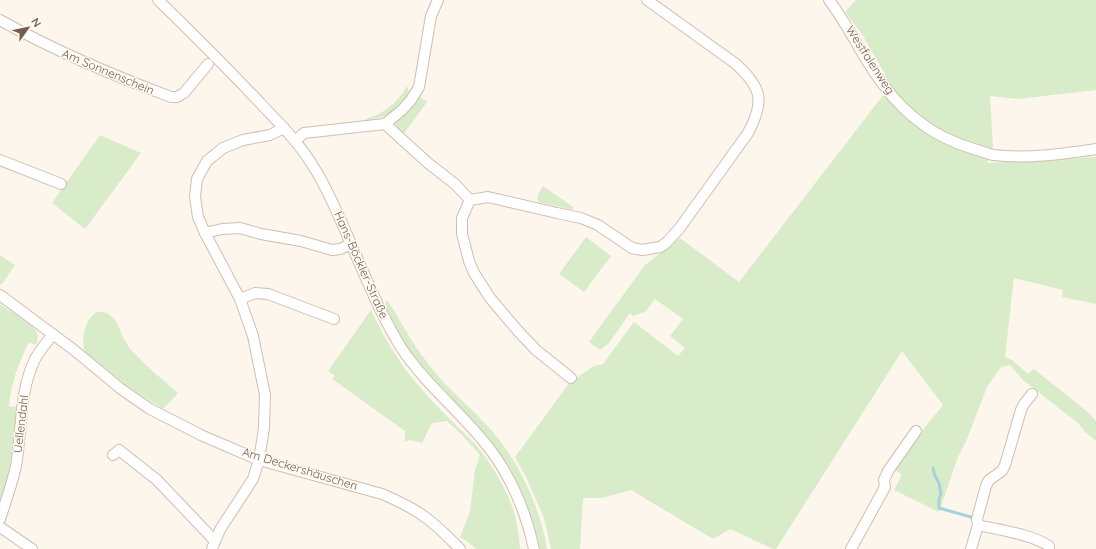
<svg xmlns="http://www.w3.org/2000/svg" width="1096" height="549" viewBox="0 0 1096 549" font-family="Quicksand,sans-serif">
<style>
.green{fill:#d8ecc9}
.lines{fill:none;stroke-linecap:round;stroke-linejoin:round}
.stream{stroke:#a5d3da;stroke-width:3}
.minor-casing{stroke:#d1beb0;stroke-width:12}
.minor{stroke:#fff;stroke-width:10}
.labels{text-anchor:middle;stroke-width:3;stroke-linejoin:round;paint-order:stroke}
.street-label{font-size:12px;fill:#7a5c4d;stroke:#fffaf3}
</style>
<rect width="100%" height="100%" fill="#fdf6ec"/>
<g class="green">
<path d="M856,0H1096V90L1018,99L990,96L993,148L987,163L1096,157V304L1062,297L1063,290L1014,278L1005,357L1012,360L1028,374L1034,369L1089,413L1096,421V441L1085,432L1079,424L1023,380L1010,365L1001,367L987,387L967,439L958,457L939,512L894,490L902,475L894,469L913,442L943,405L902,351L776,549H773L730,529L713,539L631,490L602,498H583L580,549H551L544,518L527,479L515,457L570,382L594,366L603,364L634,322L678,356L685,348L670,336L683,319L655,299L645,312L633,316L630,313L609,343L600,350L589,342L645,265L680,238L739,282L884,94L886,76L863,36L846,13V11Z"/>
<path d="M407,86L410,95C393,114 388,117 362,121C367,118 372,117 377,115C390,108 400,99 407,86Z"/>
<path d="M419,96L427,102L405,132L402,134L396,130L395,127L397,121Z"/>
<path d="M100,135L141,153L85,229L52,203Z"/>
<path d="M543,186L573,207V210L539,202C535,196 540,192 543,186Z"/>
<path d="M586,237L611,256L584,292L559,274Z"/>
<path d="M0,255L15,265L2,284H0Z"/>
<path d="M387,300C394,309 399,319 404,328C412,341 420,354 430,366C448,390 473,409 493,432C520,464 540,507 547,549H540C531,509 516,472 490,440C470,415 445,394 424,370C407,351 395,327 385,305Z"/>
<path d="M0,304C9,311 32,323 37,333C39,338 37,341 36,345L29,342C19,362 11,383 9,406L18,407C14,439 11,471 0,502Z"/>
<path d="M371,310C385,340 402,368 424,392C439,410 457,425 473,442C491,461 508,491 515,516C518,526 519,538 520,549H476L469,543L460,537L470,512L475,470L480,455L463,436L447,421L432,423L422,443L410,440L405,442V431L332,379L335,376L328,371Z"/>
<path d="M97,312C102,312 107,312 111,316C118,321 119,328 122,335C125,341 129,348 134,353C147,367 163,380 178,393L163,409L126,385L85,352C81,339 84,320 97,312Z"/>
</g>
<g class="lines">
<path class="stream" d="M933,468L935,476L939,483L941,494L939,499V508L971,517"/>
<g class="minor-casing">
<g id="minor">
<path d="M158,0C194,35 229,70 263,106C281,125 300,144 313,166C325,184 333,204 342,223C354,251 366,279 379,307C386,321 393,335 402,349C427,386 462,413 489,448C512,478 526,512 534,549"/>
<path d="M829,0C849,26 862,57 882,83C894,100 910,116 928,128C947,141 970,148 993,155C1028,159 1061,154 1096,149"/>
<path d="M0,20C55,51 112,75 171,97H177L184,93L208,64"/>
<path d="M385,124L428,163L455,184L470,200L488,197L557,213L581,218L598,225L632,248L642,250L660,247L666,243L679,229L748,133C765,101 762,88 736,64L647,0"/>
<path d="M295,141L304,133L385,124L402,110L411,100L419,87L431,16L438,0"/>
<path d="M0,160L61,184"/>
<path d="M470,200L462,218V234L469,261L474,273L490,298L518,331L536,350L571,378"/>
<path d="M205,233L222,229L240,228L261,234L301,241L332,250L340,249L351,244"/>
<path d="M0,295L74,350L121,389L150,409L203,436L259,460L382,494C396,500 410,506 422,515C436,524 448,537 460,549"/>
<path d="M240,299L255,293L268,294L334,319"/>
<path d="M1032,394L1024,404L1021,410L1005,465L1002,471L989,480L986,486L977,519L978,525C999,530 1031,534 1049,546V549"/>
<path d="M113,455L119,450L157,480L215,541"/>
<path d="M0,519C6,501 12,484 16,466C22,431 19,392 35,359C40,350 47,342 53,334"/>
<path d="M0,527L32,549"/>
<path d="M212,549L215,541L221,528L253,479L259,460L264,428L265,395L253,336L240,299L205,233L198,217L195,197L197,179L207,161L223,148L243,140L270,135L284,128"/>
<path d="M851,549L885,487L884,480L888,471L916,431"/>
<path d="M971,549L978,525"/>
</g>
</g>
<use href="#minor" class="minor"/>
</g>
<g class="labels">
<g class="street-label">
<text transform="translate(870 60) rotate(57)" y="4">Westfalenweg</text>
<text transform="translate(108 72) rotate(23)" y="4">Am Sonnenschein</text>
<text transform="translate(361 265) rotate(66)" y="4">Hans-Böckler-Straße</text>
<text transform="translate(21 424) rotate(-83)" y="4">Uellendahl</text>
<text transform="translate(300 469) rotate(17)" y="4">Am Deckershäuschen</text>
</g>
</g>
<g transform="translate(28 28) rotate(57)" stroke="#fffaf3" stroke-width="3" paint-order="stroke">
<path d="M0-3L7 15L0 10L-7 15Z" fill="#7a5c4d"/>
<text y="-6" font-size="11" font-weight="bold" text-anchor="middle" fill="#7a5c4d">N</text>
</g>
</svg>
